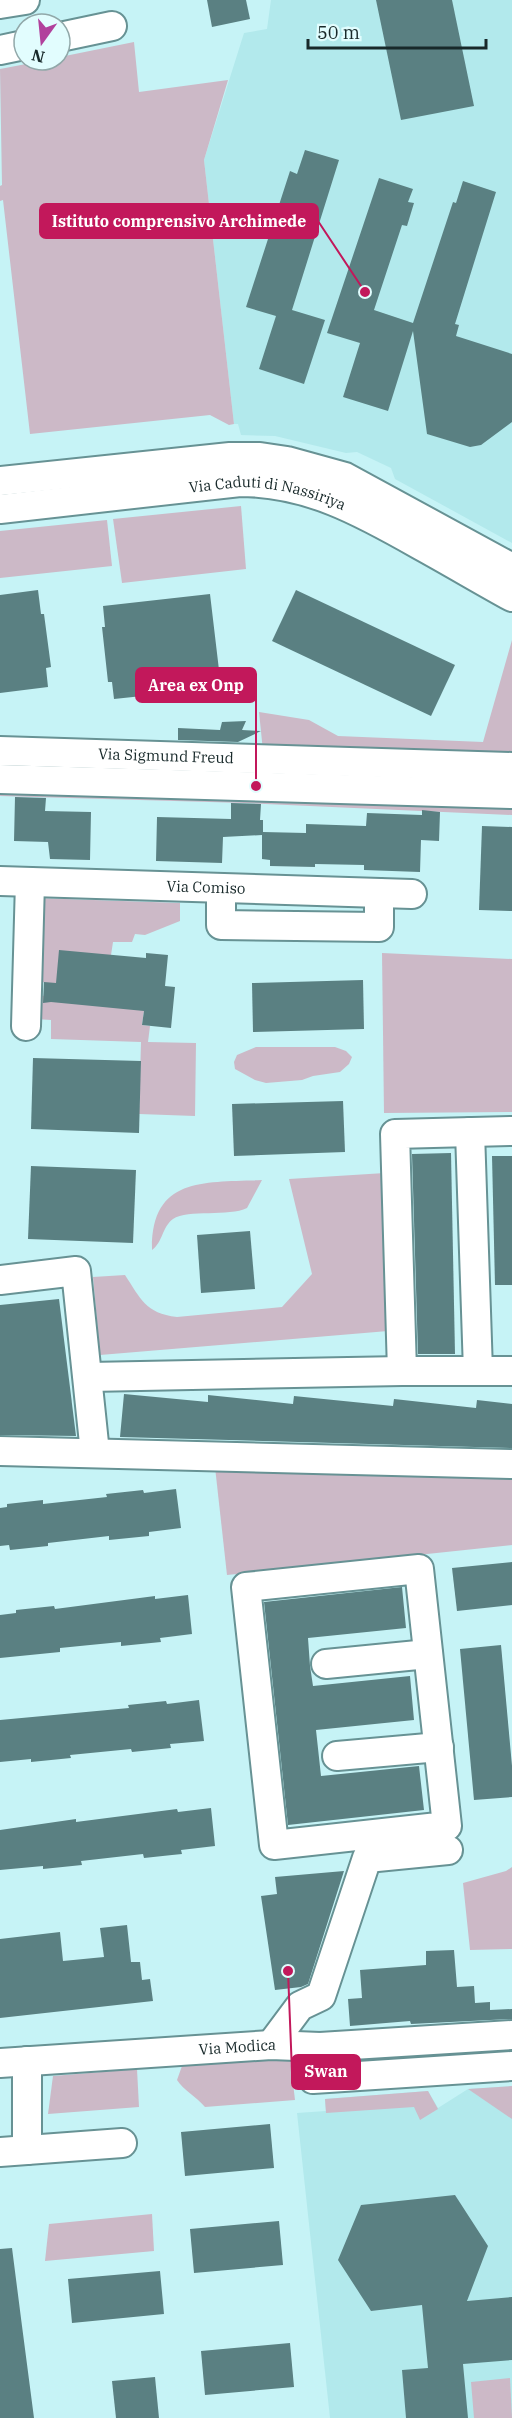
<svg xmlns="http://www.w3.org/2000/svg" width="512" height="2418" viewBox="0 0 512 2418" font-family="'IBM Plex Serif',serif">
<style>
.built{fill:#b2e9ec}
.green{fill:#ccb9c7}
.building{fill:#5a8082}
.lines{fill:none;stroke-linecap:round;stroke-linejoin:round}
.minor-casing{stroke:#679294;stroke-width:32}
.minor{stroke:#fff;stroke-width:28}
.labels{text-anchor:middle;stroke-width:5;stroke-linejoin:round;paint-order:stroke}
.street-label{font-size:15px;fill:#18292a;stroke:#e2fdfe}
.leader{fill:none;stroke:#c2185b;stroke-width:2}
.callout-dot{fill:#c2185b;stroke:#e2fdfe;stroke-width:2}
.callout{fill:#c2185b;stroke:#c2185b;stroke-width:2}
.callout-label{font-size:16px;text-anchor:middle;font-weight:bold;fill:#fff}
</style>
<rect width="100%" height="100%" fill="#c6f3f6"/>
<g class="built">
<path d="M271,0H512V543L395,479L391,468L357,452L346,453L275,436L241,435L238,424H234L204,160L244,33L267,29Z"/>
<path d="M512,2086V2418H330L297,2113L326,2111L325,2099L428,2091L438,2108L468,2089Z"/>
</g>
<g class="green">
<path d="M134,42L139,92L228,80L204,160L234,424L229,425L210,415L30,434L3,200L0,201V186L2,185L0,69L47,60H60V57Z"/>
<path d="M241,506L246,569L122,583L113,519Z"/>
<path d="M107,520L112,566L0,578V531Z"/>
<path d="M512,640V758L263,751L259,712L309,720L338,736L483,742Z"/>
<path d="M0,785L512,804V815L244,803L0,796Z"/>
<path d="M36,898L180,903V921L145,935L135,934L132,942H113L111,955L144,1011L142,1025L150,1026L148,1042L196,1043L195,1116L139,1114L141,1042L51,1039V1020L35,1019V995L46,996L47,983L35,981Z"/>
<path d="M382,953L512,959V1112L384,1113Z"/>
<path d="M256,1047H335L346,1051L352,1057L349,1064L340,1072L313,1076L302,1080L266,1083L255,1080L235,1069L234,1062L237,1055Z"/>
<path d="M385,1173L388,1331L100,1355L93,1277L125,1275C141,1299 145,1313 177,1317L282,1307L312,1274L289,1179Z"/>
<path d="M262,1180L247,1208C229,1217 188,1209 173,1219C162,1227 163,1242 152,1250C151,1175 207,1183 262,1180Z"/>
<path d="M215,1467L512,1475V1545L227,1575Z"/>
<path d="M512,1867V1949L470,1950L463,1883L506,1871Z"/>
<path d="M290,2058L295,2100L205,2107C197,2097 183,2090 177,2080L182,2066Z"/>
<path d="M137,2069L139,2107L48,2114L53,2076Z"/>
<path d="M512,2086V2119L468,2089Z"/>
<path d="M428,2091L438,2109L420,2120L414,2107L326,2113L325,2099Z"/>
<path d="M152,2214L154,2251L45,2261L49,2224Z"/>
<path d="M510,2378L512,2418H474L471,2382Z"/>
</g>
<g class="building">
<path d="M207,0H246L250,19L212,27Z"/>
<path d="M376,0H452L474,106L401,120Z"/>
<path d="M305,150L339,160L292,310L325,320L304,384L259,369L276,316L246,307L290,171L297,174Z"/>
<path d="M379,178L413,189L408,202L414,203L407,226L402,225L374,310L413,323L453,202L456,203L463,181L496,192L455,324L459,325L456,336L512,354V422L481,445L470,447L427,434L413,331L388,411L343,397L360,343L327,333Z"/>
<path d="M38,590L41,614H44L51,667L46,668L48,687L0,693V595Z"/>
<path d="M296,590L455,665L431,716L272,641Z"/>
<path d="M210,594L219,670H216L218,688L114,699L112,682H108L102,627H105L103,606Z"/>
<path d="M246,721L242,730L261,731L238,742L178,740V728L220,730L222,722Z"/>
<path d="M15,797L46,798L45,811L91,812L90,860L50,859L48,842L14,841Z"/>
<path d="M231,803L261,804L260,820H263V832L306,833V824L366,826L367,813L422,815V810L440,812L439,841L421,840L420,872L364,870V865L315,864V867L270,866V860L262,859V835L223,837L222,863L156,861L157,817L231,819Z"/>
<path d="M482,826L512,827V911L479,910Z"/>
<path d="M59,950L146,958V953L168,955L165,986L175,987L171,1028L142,1025L144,1011L51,1002L43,1003L44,982L56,983Z"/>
<path d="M363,980L364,1029L253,1032L252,983Z"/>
<path d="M33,1058L141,1061L139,1133L31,1129Z"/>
<path d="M343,1101L345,1152L234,1156L232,1104Z"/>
<path d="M451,1153L455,1354H418L412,1154Z"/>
<path d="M492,1156H512V1285H495Z"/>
<path d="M31,1166L136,1170L133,1243L28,1239Z"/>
<path d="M250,1231L255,1289L201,1293L197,1235Z"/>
<path d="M59,1299L76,1436L0,1435V1305Z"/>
<path d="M124,1394L208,1402V1395L293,1404L294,1396L393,1406L394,1399L476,1408L477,1400L512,1404V1448L120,1437Z"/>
<path d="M176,1489L181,1528L149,1532V1536L109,1540V1536L48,1543V1546L10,1550L9,1545L0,1546V1508L7,1507V1504L43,1500V1504L107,1497L106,1494L134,1491L143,1490L144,1493Z"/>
<path d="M512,1562V1605L457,1611L452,1568Z"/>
<path d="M402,1587L406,1628L308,1638L310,1666L313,1686L410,1676L414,1720L316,1730L321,1776L419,1766L424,1810L288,1825L264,1602Z"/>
<path d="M188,1595L192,1634L160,1638L161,1642L121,1646V1642L90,1645L60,1648V1652L0,1658V1615L16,1613V1610L54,1606L55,1609L155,1596V1599Z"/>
<path d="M501,1645L512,1766V1797L474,1800L460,1649Z"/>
<path d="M199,1700L204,1741L170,1744L171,1748L132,1752L131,1749L70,1755L71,1758L31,1762V1759L0,1762V1720L129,1708L128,1705L166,1701L167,1704Z"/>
<path d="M211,1808L215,1846L181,1850L182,1854L172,1855L144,1858L143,1854L81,1861L82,1865L43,1869V1866L0,1870V1830L76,1819V1822L177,1809L178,1812Z"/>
<path d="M344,1871L308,1984L301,1987L275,1990L261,1896L277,1894L275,1877Z"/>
<path d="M127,1925L131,1962H140L142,1980L150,1979L153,2001L0,2018V1939L60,1932L63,1961L104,1957L100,1928Z"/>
<path d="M454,1950L457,1987L474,1986L475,2003L490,2002V2010L512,2009V2019L411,2024L410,2021L350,2026L348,1999L362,1998L360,1970L426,1965V1951Z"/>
<path d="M270,2124L274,2168L185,2176L181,2132Z"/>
<path d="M455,2195L488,2246L467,2301L512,2297V2360L463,2364L468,2418H406L402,2370L428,2368L422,2305L371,2311L338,2260L361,2205Z"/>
<path d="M279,2221L283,2265L194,2273L190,2229Z"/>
<path d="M12,2248L22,2326L34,2418H0V2249Z"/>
<path d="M160,2271L164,2314L72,2323L68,2279Z"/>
<path d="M290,2343L294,2387L205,2395L201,2351Z"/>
<path d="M155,2377L159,2418H116L112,2381Z"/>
</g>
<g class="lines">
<g class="minor-casing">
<g id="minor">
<path d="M0,4L25,0"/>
<path d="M60,37L112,26"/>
<path d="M0,50L24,45"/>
<path d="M0,481L230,457H260L287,461L345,477L512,568"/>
<path id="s1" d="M0,509L240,482C308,482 362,512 420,545C451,562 481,580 512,597"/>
<path id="s2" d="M0,751L512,767"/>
<path d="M0,779L512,794"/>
<path id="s3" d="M0,881L412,894"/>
<path d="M221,888V925L379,927V893"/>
<path d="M26,1026L30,882"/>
<path d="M470,1132L478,1371"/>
<path d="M0,1280L76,1271L95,1453"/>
<path d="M402,1371L395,1134L512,1131"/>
<path d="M89,1377L402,1371H512"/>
<path d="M0,1451L512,1464"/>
<path d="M419,1569L447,1826L274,1845L246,1587Z"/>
<path d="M326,1664L428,1654"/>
<path d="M337,1756L439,1747"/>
<path d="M271,2045L300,2006L321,1996L367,1858L448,1850"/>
<path d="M310,2047L313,2079L512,2066"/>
<path id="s4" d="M0,2063L271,2045L320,2047L512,2035"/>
<path d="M27,2150V2061"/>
<path d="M0,2152L122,2143"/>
</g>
</g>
<use href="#minor" class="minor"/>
</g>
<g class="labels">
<g class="street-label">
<text dy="5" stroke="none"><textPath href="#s1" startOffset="270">Via Caduti di Nassiriya</textPath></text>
<text dy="5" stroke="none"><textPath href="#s2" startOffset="166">Via Sigmund Freud</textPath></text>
<text dy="5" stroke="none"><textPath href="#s3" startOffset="206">Via Comiso</textPath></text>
<text dy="5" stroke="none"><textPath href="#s4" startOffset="238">Via Modica</textPath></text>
</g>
</g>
<path class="leader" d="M365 292L318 221M256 786L256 685M288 1971L292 2072"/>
<g class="callout-dot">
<circle cx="365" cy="292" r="6"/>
<circle cx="256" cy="786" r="6"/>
<circle cx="288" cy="1971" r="6"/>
</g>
<g class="callout">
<rect x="40" y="204" width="278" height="34" rx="6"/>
<rect x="136" y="668" width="120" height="34" rx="6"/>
<rect x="292" y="2055" width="68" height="34" rx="6"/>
</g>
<g class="callout-label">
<text x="179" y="227">Istituto comprensivo Archimede</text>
<text x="196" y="691">Area ex Onp</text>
<text x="326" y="2077">Swan</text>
</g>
<g transform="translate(42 42) rotate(195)"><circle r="28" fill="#e2fdfe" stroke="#91a8a9" stroke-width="1.5"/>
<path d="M0-4.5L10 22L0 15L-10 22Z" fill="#b1419c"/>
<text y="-9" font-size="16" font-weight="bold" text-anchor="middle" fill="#18292a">N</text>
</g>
<path d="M308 39v9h178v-9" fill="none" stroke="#18292a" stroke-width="3"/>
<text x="317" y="39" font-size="18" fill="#18292a" stroke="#e2fdfe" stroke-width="4.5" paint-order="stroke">50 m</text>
</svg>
